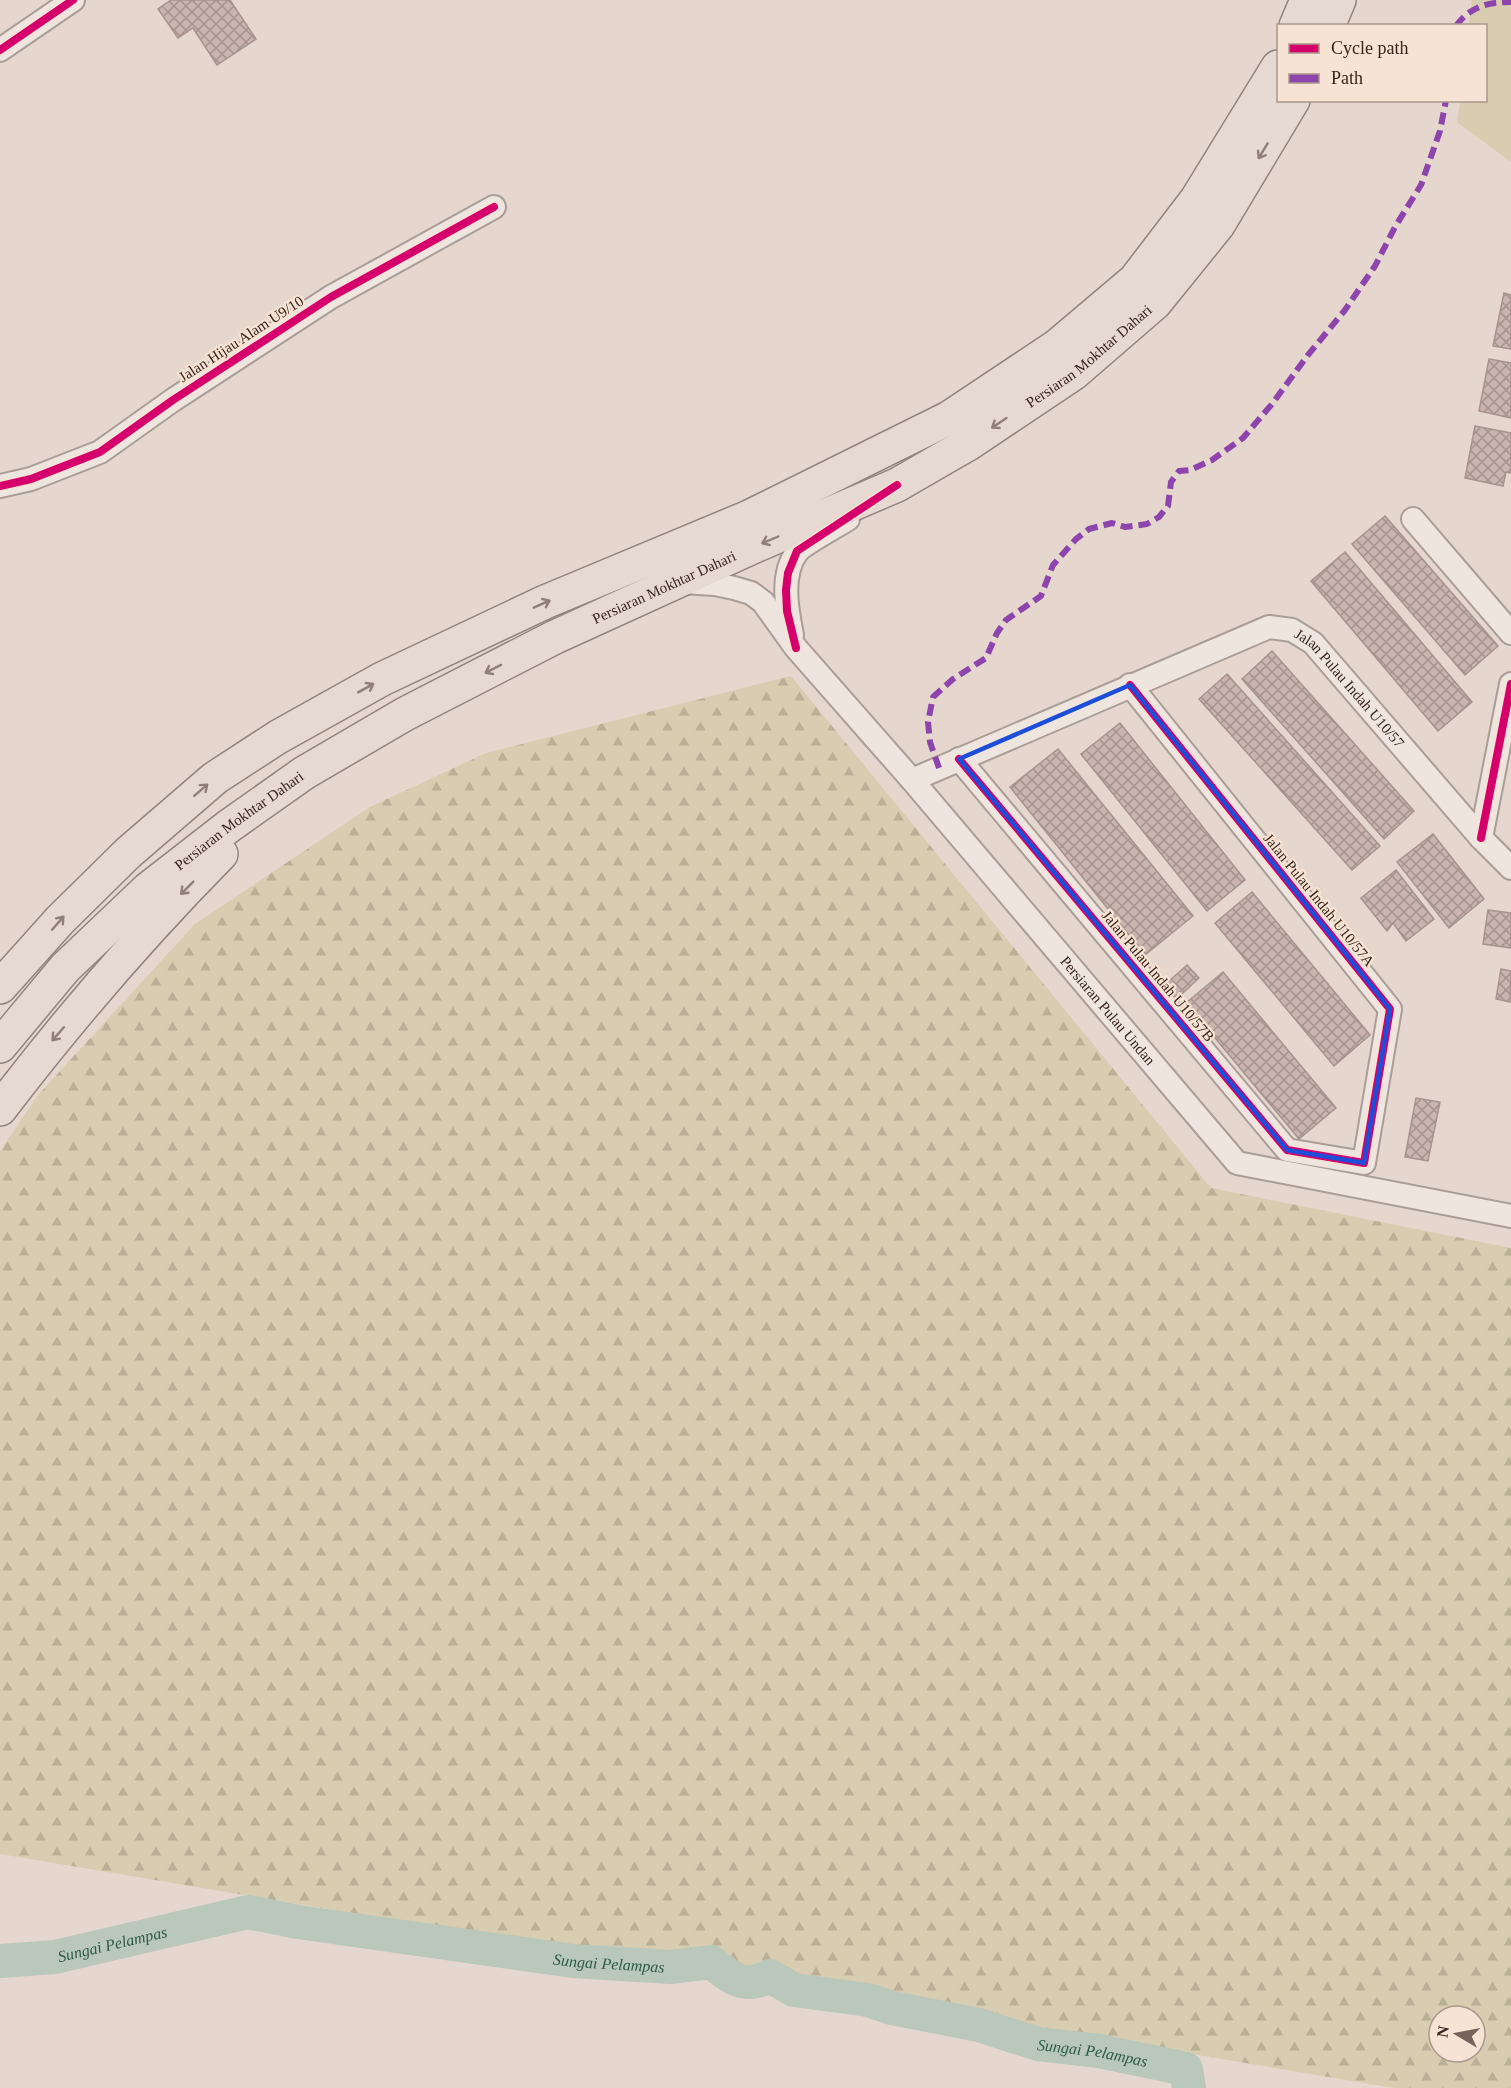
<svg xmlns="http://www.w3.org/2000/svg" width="1511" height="2088" viewBox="0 0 1511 2088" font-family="Georgia,serif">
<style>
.forest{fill:url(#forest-firs);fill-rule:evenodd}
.park{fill:#d8cdb0}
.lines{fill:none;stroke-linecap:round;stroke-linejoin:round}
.river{stroke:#b9c8ba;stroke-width:34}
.building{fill:url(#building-cross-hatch);stroke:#a6938d;stroke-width:1.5}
.minor-casing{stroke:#aa9d97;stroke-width:26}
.primary-casing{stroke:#90837e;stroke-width:36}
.minor{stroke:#eee5df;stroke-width:22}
.primary{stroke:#e5d9d1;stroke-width:33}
.quiet{stroke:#8e44ad;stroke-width:6;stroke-dasharray:12 6;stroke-linecap:butt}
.cycleway-casing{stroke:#f6e3d3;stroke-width:11}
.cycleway{stroke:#d6006c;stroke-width:8}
.oneway{stroke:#907e78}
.marked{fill:none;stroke:#1d4ed8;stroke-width:4.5;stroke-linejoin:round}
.labels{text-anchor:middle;stroke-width:4.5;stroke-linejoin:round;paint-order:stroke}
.street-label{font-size:15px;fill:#3a241e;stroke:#f6e3d3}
.water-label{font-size:16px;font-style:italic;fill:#2d5a4a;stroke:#f6e3d3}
</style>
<defs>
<pattern id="forest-firs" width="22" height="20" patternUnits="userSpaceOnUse" patternTransform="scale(1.5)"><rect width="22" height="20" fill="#d8cdb0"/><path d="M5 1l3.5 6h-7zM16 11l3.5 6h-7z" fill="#bab097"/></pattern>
<pattern id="building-cross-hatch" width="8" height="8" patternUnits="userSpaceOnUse" patternTransform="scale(1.5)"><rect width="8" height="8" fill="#c9b4af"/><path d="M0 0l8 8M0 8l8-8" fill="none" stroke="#a4928e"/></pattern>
</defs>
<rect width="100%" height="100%" fill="#e5d7ce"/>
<path class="forest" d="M791,676L1211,1188L1511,1248V2088H1394L0,1854V1151L38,1095L195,924L370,807L486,753ZM1439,2016H1475V2052H1439Z"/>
<path class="park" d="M1472,0H1511V162L1457,122L1460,101L1486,100V26L1469,25Z"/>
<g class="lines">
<path class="river" id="s1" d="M0,1961L55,1957L248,1912L298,1922L573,1961L670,1967L711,1962C732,1978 743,1990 770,1976L794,1990L868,2000L892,2008L979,2025L1038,2044L1099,2051L1186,2069L1189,2088"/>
</g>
<g class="building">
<path d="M171,0H230L256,39L217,65L193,28L178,38L158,9Z"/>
<path d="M1504,293L1511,295V349L1493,346Z"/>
<path d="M1489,359L1511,363V418L1479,411Z"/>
<path d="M1475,426L1511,433V473L1506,472L1503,486L1465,478Z"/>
<path d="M1385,516L1498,646L1465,675L1352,544Z"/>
<path d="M1345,552L1472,702L1438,731L1311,581Z"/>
<path d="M1272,651L1414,811L1384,839L1242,679Z"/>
<path d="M1227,674L1380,846L1352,870L1199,699Z"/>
<path d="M1120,723L1245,880L1207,911L1081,754Z"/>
<path d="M1058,749L1193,916L1145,955L1010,787Z"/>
<path d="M1433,834L1484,899L1449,928L1397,862Z"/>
<path d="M1396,870L1434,919L1406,941L1393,923L1387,931L1361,898Z"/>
<path d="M1252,892L1370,1035L1334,1066L1215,923Z"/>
<path d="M1488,910L1511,913V948L1483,944Z"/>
<path d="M1187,965L1199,978L1170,1005L1158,991Z"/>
<path d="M1501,969L1511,971L1510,1002L1496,999Z"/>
<path d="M1223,972L1336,1108L1299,1139L1186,1003Z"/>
<path d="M1416,1098L1440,1102L1428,1161L1405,1157Z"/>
</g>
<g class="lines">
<g class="minor-casing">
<g id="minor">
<path d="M0,50L73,0"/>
<path d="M0,486L31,479L100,452L173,400L331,297L494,207"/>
<path d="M1413,519L1511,633"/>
<path id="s2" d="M682,582L715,584L734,588L751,593L763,602L796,648L912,780L1237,1163L1511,1216"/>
<path d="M792,635C787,610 780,575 797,552C802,545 839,525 848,519"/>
<path d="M959,759L1287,1150L1364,1163L1390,1009L1130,685"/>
<path id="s3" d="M912,780L1269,627L1292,630L1313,643L1481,838L1511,868"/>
<path d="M1481,838L1511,684"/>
</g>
</g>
<g class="primary-casing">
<g id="primary">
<path d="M1296,26L1307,0"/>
<path d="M1328,26L1339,0"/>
<path d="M0,987L60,920L128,853L215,778L278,737L382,679L545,602L749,517L949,418L1057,346L1135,280L1197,199L1278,67"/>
<path id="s4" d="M0,1046L65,968L148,889L229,826L304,773L405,714L555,637L757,545L897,485L968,444L1074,373L1155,303L1218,225L1293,100"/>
<path d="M0,1109C68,1020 142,934 221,854"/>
</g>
</g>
<use href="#minor" class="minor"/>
<use href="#primary" class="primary"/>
<g class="quiet">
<path d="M1456,26C1470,6 1489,2 1511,2"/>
<path d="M939,768L930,742L928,722L933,697L953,679L986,658L997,633L1006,620L1041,596L1053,565L1076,539L1089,529L1112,523L1125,527L1147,524L1159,517L1168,506L1171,482L1179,471L1190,470L1212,460L1243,438L1272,404L1308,355L1345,310L1375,266L1395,227L1421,185L1440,131L1446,100"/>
</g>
<g class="cycleway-casing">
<g id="cycleway">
<path d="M0,50L73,0"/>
<path d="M0,486L31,479L100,452L173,400L331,297L494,207"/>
<path d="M796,648L787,611L786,590L788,573L797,551L897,485"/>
<path d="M959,759L1287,1150L1364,1163L1390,1009L1130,685"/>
<path d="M1481,838L1511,684"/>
</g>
</g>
<use href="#cycleway" class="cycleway"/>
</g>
<defs><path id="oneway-shaft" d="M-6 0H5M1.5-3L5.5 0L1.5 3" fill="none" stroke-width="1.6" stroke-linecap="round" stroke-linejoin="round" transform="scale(1.5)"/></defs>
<g class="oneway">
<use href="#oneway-shaft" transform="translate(1263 151) rotate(121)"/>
<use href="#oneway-shaft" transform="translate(999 423) rotate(146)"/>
<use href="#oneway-shaft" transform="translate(770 540) rotate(157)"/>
<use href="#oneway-shaft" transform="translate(542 604) rotate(-24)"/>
<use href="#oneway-shaft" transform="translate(493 669) rotate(153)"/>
<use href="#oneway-shaft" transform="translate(366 688) rotate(-29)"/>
<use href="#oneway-shaft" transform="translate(201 790) rotate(-41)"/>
<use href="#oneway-shaft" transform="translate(187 888) rotate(135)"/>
<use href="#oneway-shaft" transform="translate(58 923) rotate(-49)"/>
<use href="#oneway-shaft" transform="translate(58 1034) rotate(131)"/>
</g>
<path class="marked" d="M1130,685L1390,1009L1364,1163L1287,1150L959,759Z"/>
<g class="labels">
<g class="street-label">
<text transform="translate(241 339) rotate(-33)" y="5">Jalan Hijau Alam U9/10</text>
<text dy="5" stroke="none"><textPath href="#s4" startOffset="1302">Persiaran Mokhtar Dahari</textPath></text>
<text dy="5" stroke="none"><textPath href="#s4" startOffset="816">Persiaran Mokhtar Dahari</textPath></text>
<text dy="5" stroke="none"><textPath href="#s3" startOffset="494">Jalan Pulau Indah U10/57</textPath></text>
<text dy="5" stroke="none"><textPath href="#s4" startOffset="330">Persiaran Mokhtar Dahari</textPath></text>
<text transform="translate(1319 900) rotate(51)" y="5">Jalan Pulau Indah U10/57A</text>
<text transform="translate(1158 976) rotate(50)" y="5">Jalan Pulau Indah U10/57B</text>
<text dy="5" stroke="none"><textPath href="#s2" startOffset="620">Persiaran Pulau Undan</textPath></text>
</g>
<g class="water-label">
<text dy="6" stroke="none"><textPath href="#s1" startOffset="114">Sungai Pelampas</textPath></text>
<text dy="6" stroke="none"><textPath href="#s1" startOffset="618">Sungai Pelampas</textPath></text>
<text dy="6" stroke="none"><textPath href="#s1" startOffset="1120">Sungai Pelampas</textPath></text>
</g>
</g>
<rect x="1277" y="24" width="210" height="78" fill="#f6e3d3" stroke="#ab978b" stroke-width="1.5"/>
<rect x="1289" y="44" width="30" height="9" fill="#d6006c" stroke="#ab978b" stroke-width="1.5"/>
<text x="1331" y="54" font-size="18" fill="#3a241e">Cycle path</text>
<rect x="1289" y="74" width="30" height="9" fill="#8e44ad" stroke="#ab978b" stroke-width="1.5"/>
<text x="1331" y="84" font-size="18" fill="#3a241e">Path</text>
<g transform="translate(1457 2034) rotate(280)"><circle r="28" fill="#f6e3d3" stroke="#ab978b" stroke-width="1.5"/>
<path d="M0-4.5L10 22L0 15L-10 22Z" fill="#76635c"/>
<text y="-9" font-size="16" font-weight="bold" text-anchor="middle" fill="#3a241e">N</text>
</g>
</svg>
